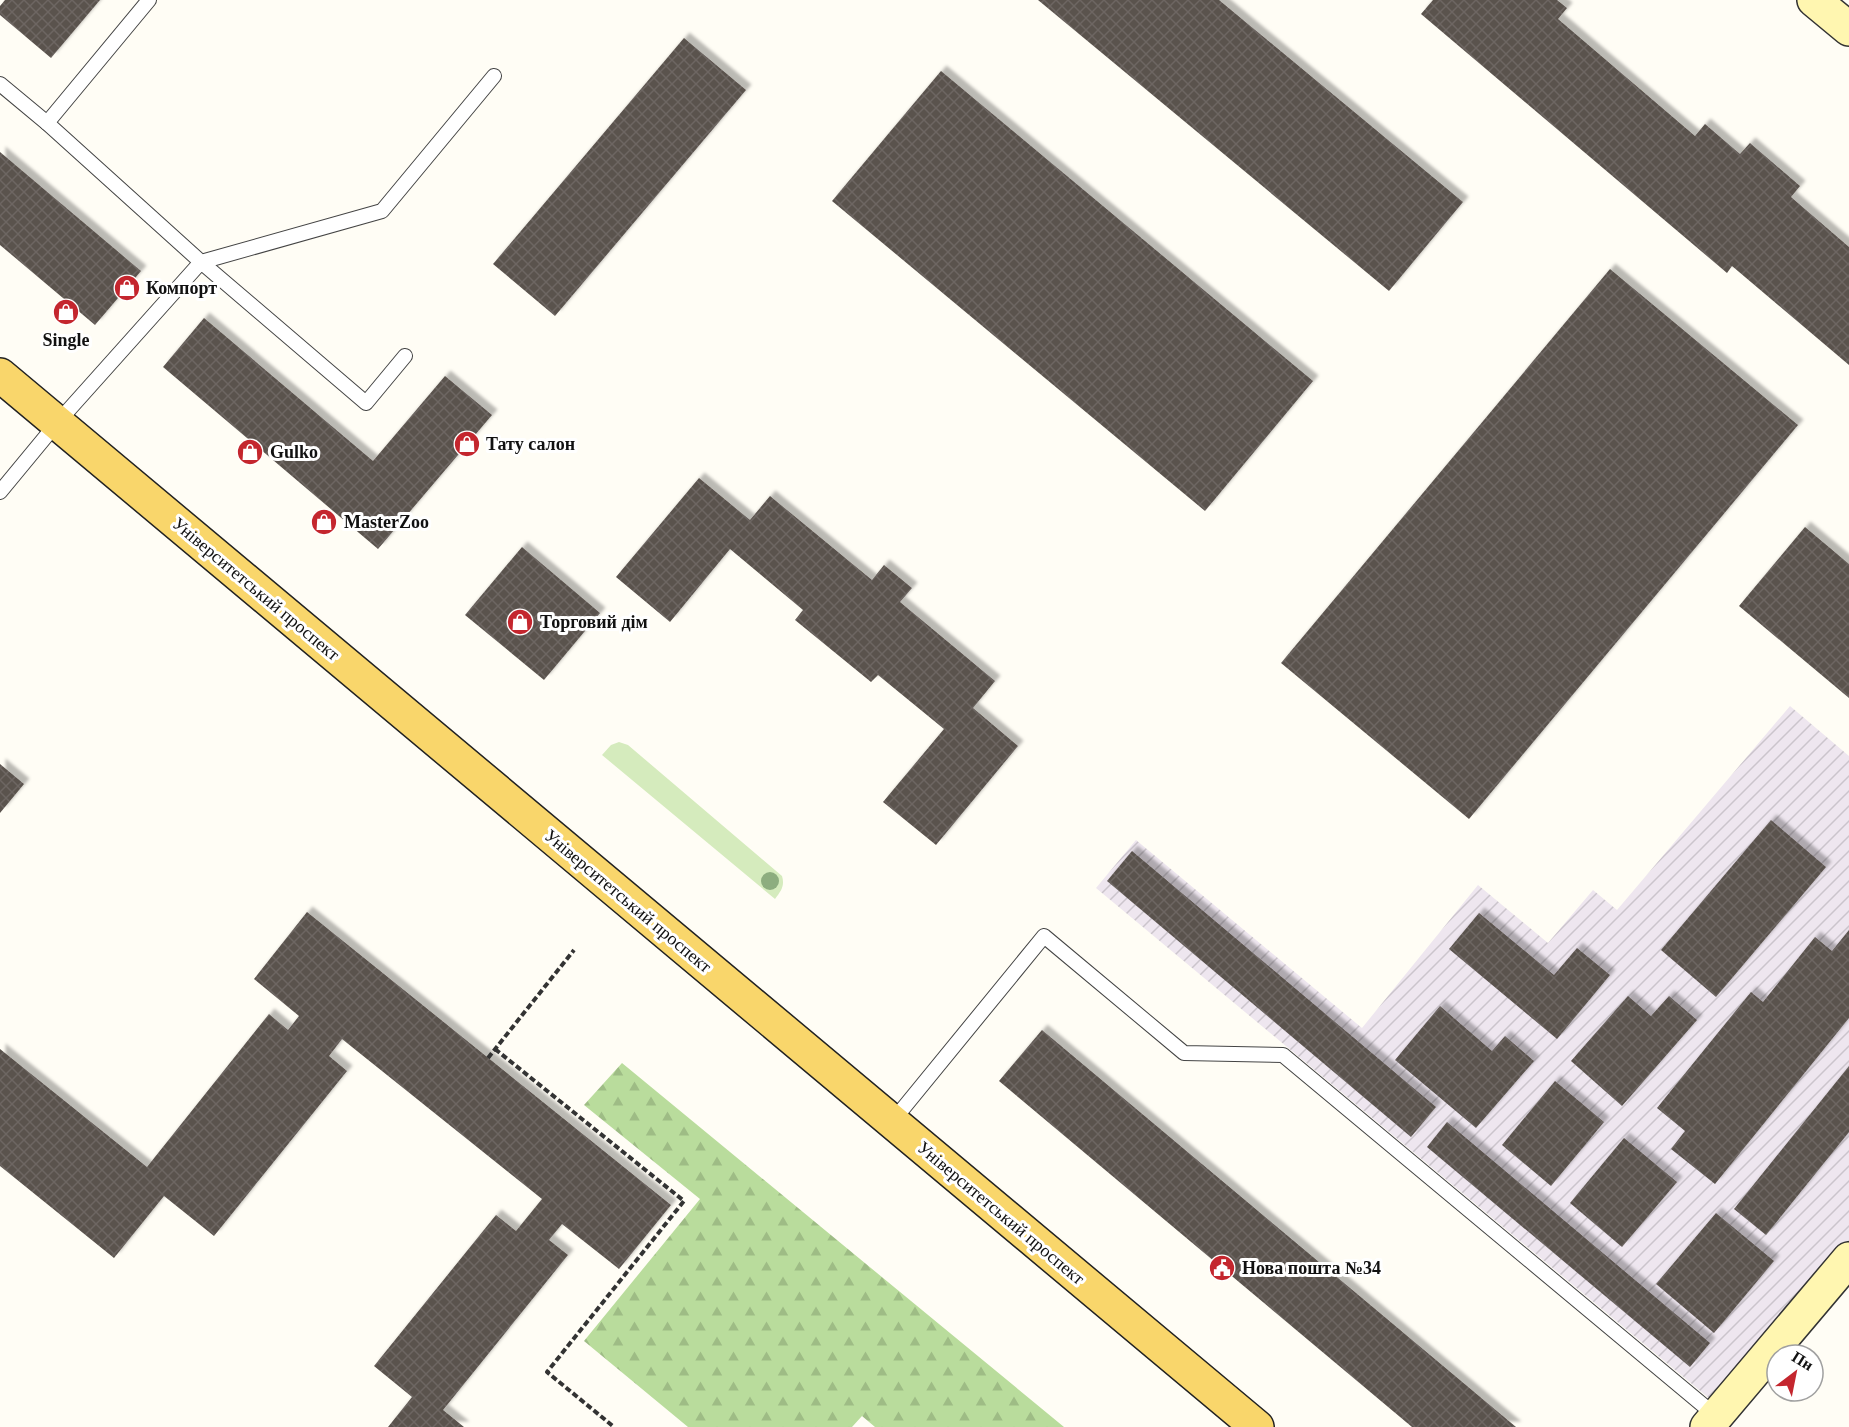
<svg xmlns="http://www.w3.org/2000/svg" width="1849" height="1427" viewBox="0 0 1849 1427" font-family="'Times New Roman',serif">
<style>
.industrial{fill:url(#industrial-furrows)}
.grass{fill:#d5ebbd}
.forest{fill:url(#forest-firs)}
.building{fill:url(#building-cross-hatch);filter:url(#shadow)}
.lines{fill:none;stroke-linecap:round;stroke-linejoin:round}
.lane-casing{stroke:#444;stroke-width:16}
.secondary-casing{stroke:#333;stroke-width:36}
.primary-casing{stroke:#222;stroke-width:36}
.path{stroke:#333;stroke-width:4;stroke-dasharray:6 3;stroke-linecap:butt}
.lane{stroke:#fff;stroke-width:14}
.secondary{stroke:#fff6b0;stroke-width:33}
.primary{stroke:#f9d66b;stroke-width:33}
.tree{fill:#8dad7f}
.labels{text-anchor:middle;stroke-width:6;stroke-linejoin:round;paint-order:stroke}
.poi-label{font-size:18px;font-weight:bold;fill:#111;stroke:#fff;text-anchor:start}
.street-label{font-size:18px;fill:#111;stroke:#fff}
</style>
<defs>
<pattern id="industrial-furrows" width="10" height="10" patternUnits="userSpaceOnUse" patternTransform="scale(1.5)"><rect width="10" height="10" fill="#eee6ef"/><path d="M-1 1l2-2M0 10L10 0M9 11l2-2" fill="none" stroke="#cbc4cc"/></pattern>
<pattern id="forest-firs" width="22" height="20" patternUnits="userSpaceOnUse" patternTransform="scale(1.5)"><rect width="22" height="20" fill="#b9dc9c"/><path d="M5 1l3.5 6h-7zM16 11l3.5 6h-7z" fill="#9ebc85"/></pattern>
<pattern id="building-cross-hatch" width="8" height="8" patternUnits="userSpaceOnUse" patternTransform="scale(1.5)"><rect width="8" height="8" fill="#5a524d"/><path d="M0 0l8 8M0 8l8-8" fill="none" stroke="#6d6662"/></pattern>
<filter id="shadow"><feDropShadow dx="5.5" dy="-5.5" stdDeviation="1.5" flood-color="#0004"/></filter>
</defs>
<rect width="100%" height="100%" fill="#fffdf5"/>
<path class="industrial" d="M1790,706L1849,756V1259L1722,1409L1096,888L1136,840L1362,1028L1478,885L1548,943L1593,890L1617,910Z"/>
<path class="grass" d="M619,742L628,745L782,876C785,886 781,891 775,899L602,755L611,745Z"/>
<path class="forest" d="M622,1063L1064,1427H875L862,1416L852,1427H688L584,1341L700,1199L584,1105Z"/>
<g class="building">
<path d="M5,0H100L51,58L0,15V6Z"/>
<path d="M1038,0H1219L1463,202L1389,291Z"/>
<path d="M1433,0H1557L1567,8L1558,19L1695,136L1705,124L1740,154L1750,143L1800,186L1791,197L1849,247V365L1732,266L1727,273L1421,14Z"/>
<path d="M684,38L746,90L555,316L493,264Z"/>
<path d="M941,71L1313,381L1205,511L832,201Z"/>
<path d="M0,152L141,271L95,325L0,245Z"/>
<path d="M1610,269L1798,425L1469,819L1281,663Z"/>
<path d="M204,318L373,461L445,376L492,415L378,549L163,367Z"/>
<path d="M699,478L750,520L770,496L872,580L884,565L912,588L900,602L995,681L973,708L1018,746L936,845L883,802L944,729L878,675L871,682L795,620L803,610L730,549L670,622L616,577Z"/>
<path d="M1805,527L1849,564V698L1739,606Z"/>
<path d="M522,547L600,613L544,680L465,615Z"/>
<path d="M0,764L24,784L0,813Z"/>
<path d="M1771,820L1826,867L1716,997L1661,950Z"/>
<path d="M1132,851L1436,1107L1411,1137L1107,881Z"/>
<path d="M307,912L671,1205L619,1269L562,1224L549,1240L568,1255L443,1410L464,1427H388L412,1397L374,1366L496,1215L516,1231L542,1199L342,1039L329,1056L347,1071L214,1236L164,1196L114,1258L0,1166V1049L147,1167L269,1014L288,1030L299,1016L254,979Z"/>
<path d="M1479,913L1554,975L1577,948L1610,975L1557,1039L1449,949Z"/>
<path d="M1849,930V1018L1715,1184L1671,1149L1685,1131L1657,1108L1751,992L1763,1002L1815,937L1832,951Z"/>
<path d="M1628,996L1651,1016L1669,996L1697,1020L1622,1106L1571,1061Z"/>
<path d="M1440,1006L1492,1051L1505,1036L1534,1061L1476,1128L1395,1060Z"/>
<path d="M1042,1030L1516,1427H1412L999,1081Z"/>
<path d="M1849,1066V1132L1766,1235L1734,1209Z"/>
<path d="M1555,1081L1604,1122L1551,1186L1502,1145Z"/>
<path d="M1447,1122L1710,1343L1690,1367L1427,1147Z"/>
<path d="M1624,1138L1677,1182L1622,1247L1570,1203Z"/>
<path d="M1716,1213L1774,1261L1714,1333L1656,1284Z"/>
</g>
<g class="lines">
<g class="lane-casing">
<g id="lane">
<path d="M0,84L47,123L149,0"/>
<path d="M47,123L201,262L382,211L494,76"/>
<path d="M0,492L57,423L201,262L366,403L405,356"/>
<path d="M892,1122L1044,936L1184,1053L1283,1055L1716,1416"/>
</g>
</g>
<g class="secondary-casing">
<g id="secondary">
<path d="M1814,0L1849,29"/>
<path d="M1707,1427L1849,1259"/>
</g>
</g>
<g class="primary-casing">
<path id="primary" d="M0,375L1257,1427"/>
</g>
<g class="path">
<path d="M495,1049L684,1201L547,1372L614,1427"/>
<path d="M488,1058L574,950"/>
</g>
<use href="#lane" class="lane"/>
<use href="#secondary" class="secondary"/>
<use href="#primary" class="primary"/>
</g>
<circle class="tree" cx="770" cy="881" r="9"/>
<defs>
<g id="shop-disc" transform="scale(1.35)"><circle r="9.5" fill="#c4262e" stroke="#fff"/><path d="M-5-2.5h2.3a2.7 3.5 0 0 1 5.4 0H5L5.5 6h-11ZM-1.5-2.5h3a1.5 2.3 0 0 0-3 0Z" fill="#fff"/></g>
<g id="civic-disc" transform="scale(1.35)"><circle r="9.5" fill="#c4262e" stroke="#fff"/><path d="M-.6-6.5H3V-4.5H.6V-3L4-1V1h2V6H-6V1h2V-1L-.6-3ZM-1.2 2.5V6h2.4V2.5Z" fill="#fff"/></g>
</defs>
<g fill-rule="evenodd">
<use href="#shop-disc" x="127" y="288"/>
<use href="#shop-disc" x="66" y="312"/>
<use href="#shop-disc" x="467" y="444"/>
<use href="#shop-disc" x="250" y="452"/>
<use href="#shop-disc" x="324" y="522"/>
<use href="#shop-disc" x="520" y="622"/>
<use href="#civic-disc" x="1222" y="1268"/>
</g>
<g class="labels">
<g class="poi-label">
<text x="146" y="294">Компорт</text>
<text x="66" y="346" text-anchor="middle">Single</text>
<text x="486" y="450">Тату салон</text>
<text x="270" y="458">Gulko</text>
<text x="344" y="528">MasterZoo</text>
<text x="540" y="628">Торговий дім</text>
<text x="1242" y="1274">Нова пошта №34</text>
</g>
<g class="street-label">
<text transform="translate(256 589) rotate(40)" y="6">Університетський проспект</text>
<text transform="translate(628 901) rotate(40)" y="6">Університетський проспект</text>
<text transform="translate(1001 1213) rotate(40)" y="6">Університетський проспект</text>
</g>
</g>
<g transform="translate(1795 1373) rotate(32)"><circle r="28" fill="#ffffff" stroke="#a0a0a0" stroke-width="1.5"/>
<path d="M0-4.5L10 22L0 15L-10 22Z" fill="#c4262e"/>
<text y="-9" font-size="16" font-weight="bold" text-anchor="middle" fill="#111111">Пн</text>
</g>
</svg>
